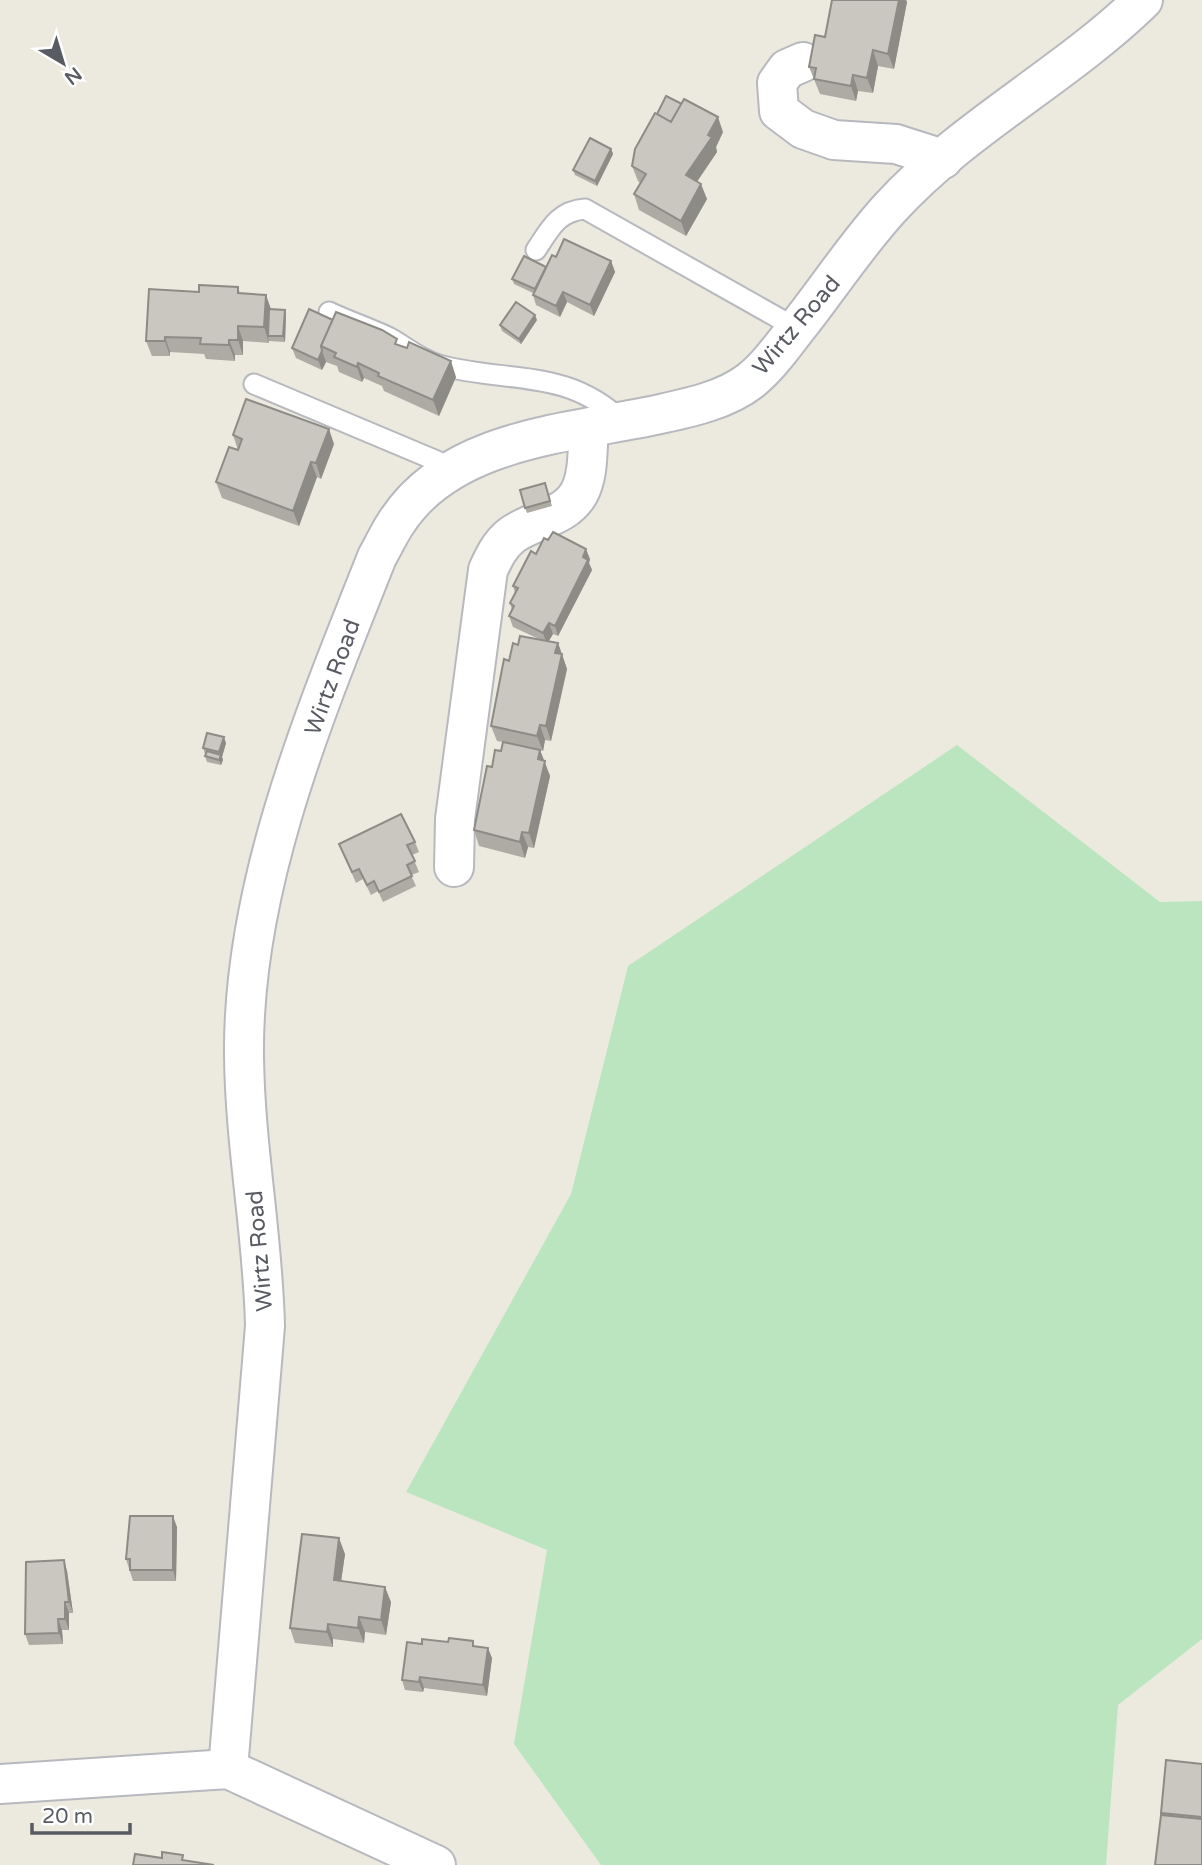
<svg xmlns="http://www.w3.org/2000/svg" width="1202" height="1865" viewBox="0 0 1202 1865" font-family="'Varela Round',sans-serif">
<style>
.grass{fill:#bbe5be}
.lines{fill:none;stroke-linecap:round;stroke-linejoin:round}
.service-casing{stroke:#b7b9bf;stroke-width:23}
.minor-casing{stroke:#b7b9bf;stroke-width:42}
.service{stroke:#fff;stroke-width:19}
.minor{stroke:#fff;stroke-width:38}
.wall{fill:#adaba4}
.shaded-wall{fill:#8d8b86}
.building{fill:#c9c7bf;stroke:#8d8b86;stroke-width:2}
.labels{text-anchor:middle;stroke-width:6;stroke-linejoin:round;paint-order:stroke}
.street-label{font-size:23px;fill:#585b61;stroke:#fff}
</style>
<rect width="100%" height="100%" fill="#eceadf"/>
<path class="grass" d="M957,745L1160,902L1202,901V1639L1118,1705L1106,1865H601L514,1744L547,1550L406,1492L571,1194L628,966Z"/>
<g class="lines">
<g class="service-casing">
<g id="service">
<path d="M536,250C550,229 558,211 585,209L796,328"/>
<path d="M329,312C348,321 369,328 388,337C405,346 419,359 439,365C509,384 567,367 623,422"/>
<path d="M254,384L456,469"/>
</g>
</g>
<g class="minor-casing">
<g id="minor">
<path d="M803,62L787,69L777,83L779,111L803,129L834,140L896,144L943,159"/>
<path d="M454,867L455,819L488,570C494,557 500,544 512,535C534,519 565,518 579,493C589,475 587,449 589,429"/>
<path d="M228,1769L265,1326C263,1235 245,1147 244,1056C242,886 315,713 377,557C384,545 390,531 398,520C452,439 569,433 656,415C687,408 724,401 750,381C769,366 784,344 799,325C829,287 857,244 890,208C964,127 1065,76 1143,0"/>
<path d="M0,1784L228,1769L436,1865"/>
</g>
</g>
<use href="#service" class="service"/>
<use href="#minor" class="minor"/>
</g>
<g class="wall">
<path d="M832,0H906L907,2L894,69L878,66L873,93L858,91L856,101L820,94L809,67L825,37Z"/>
<path d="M723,132L716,147L717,152L697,182L707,199L686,236L639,210L634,194L640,183L638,181L632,166Z"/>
<path d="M611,149L613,154L597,186L575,175L573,170Z"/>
<path d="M556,257L611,261L615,272L594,316L567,302L560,317L536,305L533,295V293L514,284L512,279L546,267Z"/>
<path d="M238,287L240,294L266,295L271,309L285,310L286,315L285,342L269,341V343L243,341V355H235V361L206,359L204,354L170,352V356H152L146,341L199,292Z"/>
<path d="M333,320L400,346L456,377L439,416L384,391L382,386L364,378L362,382L339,372L337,366L326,362L322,370L296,358L292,348Z"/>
<path d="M537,320L521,344L502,331L500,325Z"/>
<path d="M233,435L334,444L321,479L317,477L299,526L222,498L216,482L238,450Z"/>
<path d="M545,483L552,506L527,513L525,508Z"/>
<path d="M536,554L590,559L589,563L592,570L558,636L553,634L548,642L558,643L567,669L551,741L545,740L543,751L540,750L550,776L534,848L528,847L525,858L479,846L474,830L492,767L501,751L503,742L497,741L491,726L509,661L518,645L539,639L513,627L509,616L512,610L510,603L515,593L513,586Z"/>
<path d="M226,743L222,757L223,760L221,765L207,762L205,756L206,754H205L203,748Z"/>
<path d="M415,842L419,852L412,855L419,872L411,875L416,886L383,902L378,891L371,895L363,879L356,883L339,844Z"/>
<path d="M177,1527L176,1581H133L126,1559Z"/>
<path d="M345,1554L341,1581L391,1602L386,1635L365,1632L364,1643L333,1639V1647L295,1643L290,1628Z"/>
<path d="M64,1560L67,1571L73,1613H69V1630H62L63,1644L29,1645L25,1634Z"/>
<path d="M422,1644L475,1646L492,1658L487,1696L424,1688L423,1692L405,1690L402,1680Z"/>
<path d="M1202,1764V1865L1161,1813Z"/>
</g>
<g class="shaded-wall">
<path d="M899,0H906L907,2L894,69L888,54Z"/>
<path d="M873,50L878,66L873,93L867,78Z"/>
<path d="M853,75L858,91L856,101L851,86Z"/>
<path d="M718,117L723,132L716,147L717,152L691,190L686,175Z"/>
<path d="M611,149L613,154L597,186L595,181Z"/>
<path d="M701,184L707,199L686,236L681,221Z"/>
<path d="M611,261L615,272L594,316L590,305Z"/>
<path d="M563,292L567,302L560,317L556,306Z"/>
<path d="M266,295L271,310L268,336L269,343L264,327Z"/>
<path d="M285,310L286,315L285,342L283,336Z"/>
<path d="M535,315L537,320L521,344L519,339Z"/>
<path d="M238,326L243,341V355L238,340Z"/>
<path d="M165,337L170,352V356L165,341Z"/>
<path d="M229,340L235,355V361L229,345Z"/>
<path d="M322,351L326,362L322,370L318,360Z"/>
<path d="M451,361L456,377L439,416L433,400Z"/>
<path d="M358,363L364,378L362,382L357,367Z"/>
<path d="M329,429L334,444L321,479L316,463Z"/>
<path d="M311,462L317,477L299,526L293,511Z"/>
<path d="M586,549L590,559L589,563L592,570L558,636L555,626Z"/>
<path d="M549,623L553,634L547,644L543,633Z"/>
<path d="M558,643L567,669L551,741L546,726L555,653Z"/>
<path d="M540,725L545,740L543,751L537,736Z"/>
<path d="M224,737L226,743L222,757L223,760L221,765L219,760L221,755L219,752Z"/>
<path d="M540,750L550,776L534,848L529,833Z"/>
<path d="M522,832L528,847L525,858L520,842Z"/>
<path d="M173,1516L177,1527L176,1581L173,1570Z"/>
<path d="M339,1538L345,1554L339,1596L334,1580Z"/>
<path d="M64,1560L67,1571L73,1613L69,1602Z"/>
<path d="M385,1587L391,1602L386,1635L381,1620Z"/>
<path d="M65,1602L69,1613V1630L65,1619Z"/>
<path d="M359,1617L365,1632L364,1643L358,1628Z"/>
<path d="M58,1619L62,1630L63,1644L59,1633Z"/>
<path d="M328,1624L333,1639V1647L327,1632Z"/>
<path d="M488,1648L492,1658L487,1696L483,1685Z"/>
<path d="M420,1677L424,1688L423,1692L419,1682Z"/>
</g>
<g class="building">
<path d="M832,0H899L888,54L873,50L867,78L853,75L851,86L814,79L816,68L809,67L815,35L825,37Z"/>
<path d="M666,96L682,104L671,122L657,114Z"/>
<path d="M684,99L718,117L708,135L712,137L686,175L701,184L681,221L634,194L646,174L632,166L635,149L655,113L671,122Z"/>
<path d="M590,138L611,149L595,181L573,170Z"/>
<path d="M564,239L611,261L590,305L563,292L556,306L533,295L552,255L556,257Z"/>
<path d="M524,256L546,267L535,289L512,279Z"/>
<path d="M199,285L238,287V293L266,295L264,327L238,326V340H229V345L200,344L201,338L165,337V341H146L149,289L199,292Z"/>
<path d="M516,302L535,315L519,339L500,325Z"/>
<path d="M269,309L285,310L283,336H268Z"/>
<path d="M309,309L333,320L321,346L322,351L318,360L292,348Z"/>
<path d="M336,312L382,330L397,339L395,344L407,348L409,342L451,361L433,400L378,376L379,373L358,363L357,367L334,357L336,353L321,346Z"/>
<path d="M246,399L329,429L316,463L311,462L293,511L216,482L229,447L238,450L242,439L233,435Z"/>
<path d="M545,483L550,501L525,508L520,490Z"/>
<path d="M553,532L586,549L583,557L588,560L555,626L549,623L543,633L509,616L514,606L510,603L518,588L513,586L531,551L536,554L544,538L548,540Z"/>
<path d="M520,636L558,643L555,653L562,654L546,726L540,725L537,736L491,726L504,659L509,661L513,643L518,645Z"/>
<path d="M207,733L224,737L219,752L203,748Z"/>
<path d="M503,742L540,750L538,759L545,761L529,833L522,832L520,842L474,830L487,766L492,767L495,750L501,751Z"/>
<path d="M207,751L221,755L219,760L205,756Z"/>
<path d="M401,814L415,842L407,845L415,861L407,865L412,876L379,892L374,881L367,885L359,869L352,872L339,844Z"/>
<path d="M130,1516H173V1570H130V1559H126Z"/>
<path d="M302,1534L339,1538L334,1580L385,1587L381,1620L359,1617L358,1628L328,1624L327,1632L290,1628Z"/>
<path d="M64,1560L69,1602H65V1619H58L59,1633L25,1634L26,1562Z"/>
<path d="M449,1638L473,1641V1646L488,1648L483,1685L420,1677L419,1682L402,1680L407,1642L422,1644V1639L448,1642Z"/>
<path d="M1166,1760L1202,1764V1817L1161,1813Z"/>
<path d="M1161,1815L1202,1819V1865H1155Z"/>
<path d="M162,1852L183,1855L182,1860L214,1865H133L135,1854L162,1858Z"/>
</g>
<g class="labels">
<g class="street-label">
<text transform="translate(796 325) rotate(-50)" y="8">Wirtz Road</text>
<text transform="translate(332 677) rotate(-70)" y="8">Wirtz Road</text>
<text transform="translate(259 1251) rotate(-95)" y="8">Wirtz Road</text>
</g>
</g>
<g transform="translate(63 63) rotate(142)" stroke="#ffffff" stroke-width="5" paint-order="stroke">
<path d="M0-5L12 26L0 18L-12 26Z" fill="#585b61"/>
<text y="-10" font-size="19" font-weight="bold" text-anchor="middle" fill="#585b61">N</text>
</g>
<path d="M32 1823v10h98v-10" fill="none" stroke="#585b61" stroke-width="3.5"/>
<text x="42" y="1823" font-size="21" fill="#585b61" stroke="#ffffff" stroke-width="5" paint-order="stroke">20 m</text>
</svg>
